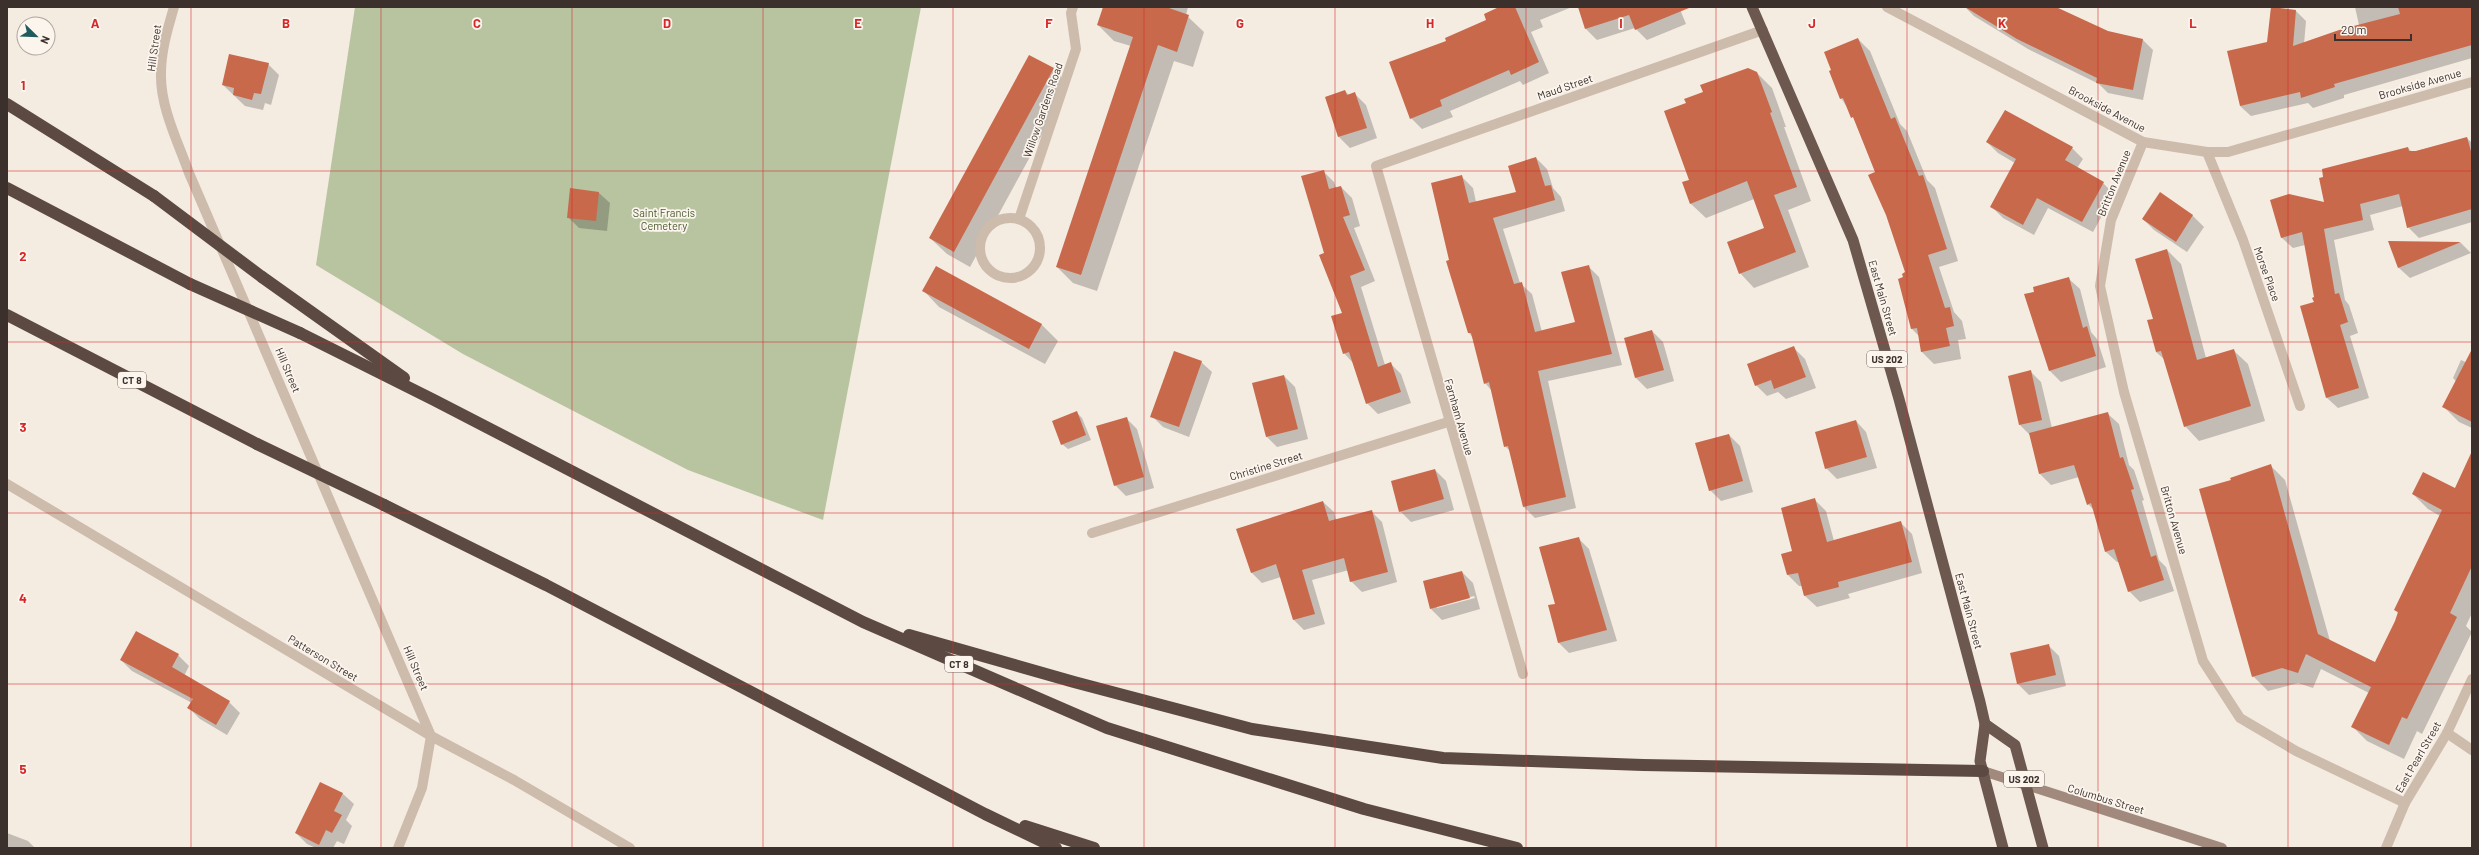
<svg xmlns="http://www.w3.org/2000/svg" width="2479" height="855" viewBox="0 0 2479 855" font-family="Barlow,sans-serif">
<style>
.green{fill:#b8c4a0}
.shadow{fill:#0003;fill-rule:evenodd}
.building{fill:#c8694b}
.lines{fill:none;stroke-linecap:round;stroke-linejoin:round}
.minor{stroke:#cdbbac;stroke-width:10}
.tertiary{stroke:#cdbbac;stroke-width:10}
.secondary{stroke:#a18a7d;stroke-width:10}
.trunk{stroke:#6c584f;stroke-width:11}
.motorway{stroke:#5c4a42;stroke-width:12}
.motorway-bridge{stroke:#5c4a42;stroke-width:12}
.grid{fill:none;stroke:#d62828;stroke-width:1;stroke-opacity:0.55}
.labels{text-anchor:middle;stroke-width:3.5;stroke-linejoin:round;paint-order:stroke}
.shield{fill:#fbf5ee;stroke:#756b66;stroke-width:1}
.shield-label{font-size:10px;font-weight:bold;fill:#3b302b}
.street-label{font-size:11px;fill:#3b302b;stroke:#fbf5ee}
.park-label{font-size:11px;fill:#4a5a2e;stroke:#fbf5ee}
.grid-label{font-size:13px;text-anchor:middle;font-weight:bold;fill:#d62828;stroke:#fbf5ee;stroke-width:3.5;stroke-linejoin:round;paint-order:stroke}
</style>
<rect width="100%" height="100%" fill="#f4ebe1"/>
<path class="green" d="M355,7H921L823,520L688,470L463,354L316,265Z"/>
<g class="shadow">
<path d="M1104,7H1188L1186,15L1204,32L1193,67L1174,61L1097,291L1073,283L1057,267L1131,46L1114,41L1098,25Z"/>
<path d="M1502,7H1572L1540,20L1543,27L1531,32L1549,73L1523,85L1520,81L1450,111L1453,117L1422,129L1411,118L1447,42L1488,20Z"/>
<path d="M1579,7H1679L1686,24L1647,40L1635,28L1597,40L1586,29Z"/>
<path d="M1965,7H2055L2107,32L2143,40L2153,50L2143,100L2108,93L2099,84L2028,49L1974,16Z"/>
<path d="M2355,7H2472V58L2344,95V98L2313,108L2308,103L2251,116L2240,106L2268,42L2271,9L2296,11L2306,21L2304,44L2359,25Z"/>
<path d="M1858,39L1870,51L1900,124L1907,131L1927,180L1935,188L1958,261L1939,267L1954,312L1962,321L1966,339L1958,340L1961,359L1934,364L1922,352L1919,336L1912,329L1904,278L1906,273L1876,173L1856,121L1841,98Z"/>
<path d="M268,64L279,75L271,105L265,103L263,110L245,106L223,85Z"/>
<path d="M1053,69L1069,85L970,267L947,254L930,238Z"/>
<path d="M1757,73L1772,88L1786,127H1784L1811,201L1788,210L1809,267L1754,288L1740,273L1766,229L1754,199L1706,218L1691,204L1683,183L1690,180Z"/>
<path d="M1345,91L1349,95L1355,94L1366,105L1377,138L1350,148L1339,137L1326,97Z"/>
<path d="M2467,138L2472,143V222L2419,238L2408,227L2403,206L2370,215L2374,230L2334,240L2345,300L2349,305L2358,333L2350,336L2369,398L2338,408L2327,398L2301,307L2315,303L2316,298L2305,245L2293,248L2282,238L2271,200L2326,204L2408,148L2412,152Z"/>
<path d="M1987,142L2072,148L2083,159L2077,168L2103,183L2114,194L2093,232L2048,208L2034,235L2003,218L1992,207L2015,163L1998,153Z"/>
<path d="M1536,158L1547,169L1553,188L1561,197L1565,211L1503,229L1520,283L1532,294L1542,332L1576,323L1588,266L1599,277L1622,365L1548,381L1576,508L1535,518L1524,507L1511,452L1505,446L1492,391L1485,383L1473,338L1469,333L1451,261L1462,177L1473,188L1476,202L1517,193Z"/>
<path d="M1323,171L1334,182L1336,188L1341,187L1352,198L1360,226L1354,228L1375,281L1361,287L1385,365L1390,363L1401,374L1411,403L1378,414L1367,403L1353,363L1344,353V314L1325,254Z"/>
<path d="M571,190L599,193L610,203L607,231L579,228L568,217Z"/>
<path d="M2160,194L2193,216L2204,227L2187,252L2154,230L2143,219Z"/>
<path d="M2389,242L2461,243L2471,253L2472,243V272L2471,253L2410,278L2399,268Z"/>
<path d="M2167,250L2181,264L2206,358L2233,350L2248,364L2265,421L2199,441L2185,426L2165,360L2156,352Z"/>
<path d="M936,267L1042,325L1058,341L1045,364L939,307L923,290Z"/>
<path d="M2069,279L2080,289L2091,332L2097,339L2106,367L2061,382L2050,371L2025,295Z"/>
<path d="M1652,331L1663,342L1674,381L1647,389L1636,378L1625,339Z"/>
<path d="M1794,348L1805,359L1816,388L1786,399L1778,392L1767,396L1756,385Z"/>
<path d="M2461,360L2472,365V428L2459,422L2444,407L2456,381L2453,378Z"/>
<path d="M1201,362L1212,372L1189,437L1163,427L1152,416Z"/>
<path d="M2030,371L2041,382L2052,428L2108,414L2119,424L2129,465L2134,470L2144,500L2142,501L2159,560L2166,567L2174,591L2140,602L2129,591L2119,562H2117L2106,552L2094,510L2088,504L2079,477L2051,485L2040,474L2030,435L2020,425Z"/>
<path d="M1284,376L1295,387L1308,439L1277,447L1266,436Z"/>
<path d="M1076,412L1082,418L1091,440L1068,449L1062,444Z"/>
<path d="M1126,418L1137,429L1154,488L1126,496L1115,485Z"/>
<path d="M1856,421L1866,432L1877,468L1837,479L1826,468Z"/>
<path d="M1729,435L1740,446L1753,492L1721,501L1710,490Z"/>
<path d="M2472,454V613L2466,626L2472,632L2422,734L2417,731L2404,759L2367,741L2352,726L2369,693L2321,669L2313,688L2298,683L2268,691L2253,676L2233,481L2270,465L2285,480L2330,641L2376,663L2399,614L2395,610L2440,516L2428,509L2413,494L2455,489Z"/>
<path d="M1435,470L1446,481L1454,510L1411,522L1400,511Z"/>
<path d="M1815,500L1826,511L1834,541L1900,522L1912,534L1922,573L1848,594L1850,598L1817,607L1805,596L1802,586H1799L1788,575L1793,552Z"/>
<path d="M1323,502L1334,512L1336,520L1371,511L1382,522L1397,582L1362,592L1351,581L1349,570L1312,580L1325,624L1304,630L1294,620L1281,577L1262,583L1252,573L1237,529Z"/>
<path d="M1578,538L1589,549L1617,641L1569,653L1559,643L1556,604Z"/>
<path d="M1462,572L1473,583L1480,609L1442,620L1431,609ZM1474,596L1475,598L1437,608V606Z"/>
<path d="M2048,645L2059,656L2066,686L2029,695L2018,684L2011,654Z"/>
<path d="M178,655L189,666L184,676L229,702L240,713L227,735L200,719L189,708L192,703L132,671L121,660Z"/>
<path d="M321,783L343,794L354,804L346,820L352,826L344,844L337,841L333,848H316L307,844L296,833Z"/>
<path d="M7,833L28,841L35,848H7Z"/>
</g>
<g class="building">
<path d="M1103,7H1166L1189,15L1177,52L1158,45L1081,275L1056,267L1133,37L1097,25Z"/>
<path d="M1499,7H1515L1539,62L1511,75L1509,70L1440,100L1442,106L1410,119L1389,62L1446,41L1445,38L1486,20L1484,14Z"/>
<path d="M1578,7H1689V8L1635,30L1629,15L1585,29Z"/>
<path d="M1965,7H2056L2108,31L2143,39L2133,90L2096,83L2097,78L2017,39Z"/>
<path d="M2271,7L2296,10L2293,46L2342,29L2400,14L2398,7H2472V45L2334,84L2335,87L2301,98L2300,92L2240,106L2227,51L2267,42Z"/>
<path d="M1858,38L1891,119L1895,117L1919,176L1923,175L1947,249L1928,255L1945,308L1950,307L1954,326L1946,328L1950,346L1921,352L1917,328L1911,329L1898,279L1903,277L1902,274L1905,272L1886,215L1868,175L1875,172L1853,117L1851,118L1843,98L1840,99L1829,71L1831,70L1824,52Z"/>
<path d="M229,54L269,63L261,94L254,93L252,100L233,95L234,88L222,85Z"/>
<path d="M1029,55L1054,68L954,252L929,238Z"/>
<path d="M1748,68L1757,72L1772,112L1770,113L1797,187L1774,195L1796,252L1739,274L1727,242L1764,228L1747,181L1690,204L1682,182L1689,180L1664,111L1686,103L1684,99L1703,92L1700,85Z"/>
<path d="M1345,90L1347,95L1355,92L1367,128L1338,137L1325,97Z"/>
<path d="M2005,110L2073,147L2065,160L2104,182L2082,222L2037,198L2023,225L1990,207L2016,159L1986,142Z"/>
<path d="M2467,137L2472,155V209L2407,228L2399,194L2360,204L2363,220L2324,229L2335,294L2339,293L2348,322L2340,325L2359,388L2326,398L2300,306L2314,302L2312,298L2314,297L2302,232L2281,238L2270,200L2289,194L2324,202L2319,178L2323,177L2322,169L2408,147L2409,151H2416Z"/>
<path d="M1536,157L1545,186L1551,185L1555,200L1493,218L1514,284L1522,282L1535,332L1575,322L1561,272L1589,265L1612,354L1538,371L1566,497L1523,507L1508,446L1504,447L1489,382L1484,384L1471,333H1468L1446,261L1449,260L1431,183L1462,175L1469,203L1516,192L1508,166Z"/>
<path d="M1324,170L1329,189L1341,186L1350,215L1343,217L1365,270L1350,276L1378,367L1391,362L1401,392L1366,404L1349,352L1343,354L1331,316L1342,313L1319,255L1324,253L1301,176Z"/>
<path d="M570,188L599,192L596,221L567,218Z"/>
<path d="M2160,192L2193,215L2176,242L2142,219Z"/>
<path d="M2388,241L2461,242L2398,268Z"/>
<path d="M2167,249L2197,360L2234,349L2251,406L2184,427L2161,351L2156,352L2147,320L2153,319L2135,259Z"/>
<path d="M936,266L1042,324L1029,349L922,291Z"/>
<path d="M2069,277L2083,328L2087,326L2096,356L2049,371L2024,294L2034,292L2033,287Z"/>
<path d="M1652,330L1664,370L1635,378L1624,338Z"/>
<path d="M1794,346L1806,377L1774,389L1771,380L1755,386L1747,364Z"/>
<path d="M2472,349V422L2442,407Z"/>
<path d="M1174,351L1202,361L1179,427L1150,417Z"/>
<path d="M2031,370L2042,420L2019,425L2008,376Z"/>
<path d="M1284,375L1298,429L1266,437L1252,383Z"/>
<path d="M1077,411L1086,435L1061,445L1052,421Z"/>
<path d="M2108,412L2120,458L2123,457L2134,489L2131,490L2151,557L2156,555L2164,580L2128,592L2114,549L2105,552L2091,503L2087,505L2074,465L2039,474L2029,433Z"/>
<path d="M1127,417L1144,477L1114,486L1096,426Z"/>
<path d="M1856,420L1867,457L1825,469L1815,432Z"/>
<path d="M1729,434L1743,481L1709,491L1695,443Z"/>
<path d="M2472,451V566L2450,613L2457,617L2407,719L2402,717L2389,745L2351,727L2371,687L2306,654L2298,673L2282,668L2252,677L2199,489L2231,480L2230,478L2271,464L2318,634L2375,662L2395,621L2398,612L2394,610L2442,510L2412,494L2423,472L2455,488Z"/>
<path d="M1435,469L1444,499L1399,512L1391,481Z"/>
<path d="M1815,498L1827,542L1901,521L1912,562L1838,582L1839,587L1804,596L1798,573L1787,575L1781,554L1792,551L1781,508Z"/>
<path d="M1323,501L1329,521L1372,510L1388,572L1350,582L1344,558L1302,570L1315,614L1293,620L1276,564L1251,573L1236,529Z"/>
<path d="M1579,537L1607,630L1558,643L1548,605L1555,604L1539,547Z"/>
<path d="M1462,571L1470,598L1430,609L1423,581Z"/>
<path d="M136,631L179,654L172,667L230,701L216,725L187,708L193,699L120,660Z"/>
<path d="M2049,644L2056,675L2017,684L2010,653Z"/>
<path d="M320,782L343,793L334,811L342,815L332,833L326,830L319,845L295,833Z"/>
</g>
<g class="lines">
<g class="minor">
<path d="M174,7C168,28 161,50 161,73C160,107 178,142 189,173L431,736L422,788L398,848"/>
<path d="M1887,7L2143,142L2207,152H2228L2472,82"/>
<path d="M2143,142L2111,220L2100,286L2124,392L2203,661L2240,718L2296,751L2405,803"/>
<path d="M2207,152L2243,240L2300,406"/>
<circle cx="1010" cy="248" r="30"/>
<path d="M1019,219L1076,49L1071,13L1073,7"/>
<path d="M7,484L431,736L514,780L630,848"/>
<path d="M1092,533L1448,422"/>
<path d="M1523,674L1376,166L1763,30"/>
<path d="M2447,733L2472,750"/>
</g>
<path class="tertiary" d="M2386,848L2405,803L2447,733L2472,679"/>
<path class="secondary" d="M1983,771L2222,848"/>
<g class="trunk">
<path d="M1752,7L1853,240L1899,399L1980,702L1985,724L1980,761L2003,848"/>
<path d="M1985,724L2015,745L2043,848"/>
</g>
<g class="motorway">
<path d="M7,104L154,196"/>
<path d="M7,188L190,284"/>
<path d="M262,277L404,378"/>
<path d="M7,315L257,444"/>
<path d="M300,333L434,400L863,622L1107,728L1364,809L1517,848"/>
<path d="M384,505L546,585L985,814L1056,848"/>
<path d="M909,635L1074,682L1252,729L1443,758L1643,765L1983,771"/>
<path d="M1025,826L1094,848"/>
</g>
<g class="motorway-bridge">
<path d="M154,196L262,277"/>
<path d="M190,284L300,333"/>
<path d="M257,444L384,505"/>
</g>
</g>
<path class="grid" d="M191,7V848M381,7V848M572,7V848M763,7V848M953,7V848M1144,7V848M1335,7V848M1526,7V848M1716,7V848M1907,7V848M2098,7V848M2288,7V848M7,171H2472M7,342H2472M7,513H2472M7,684H2472"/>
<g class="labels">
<g class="shield">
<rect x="1867" y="351" width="40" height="16" rx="3"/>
<rect x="118" y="372" width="28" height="16" rx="3"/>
<rect x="945" y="656" width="28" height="16" rx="3"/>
<rect x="2004" y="771" width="40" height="16" rx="3"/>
</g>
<g class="shield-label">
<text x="1887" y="363">US 202</text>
<text x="132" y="384">CT 8</text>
<text x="959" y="668">CT 8</text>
<text x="2024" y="783">US 202</text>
</g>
<g class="street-label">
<text transform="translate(154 48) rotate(-82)" y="4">Hill Street</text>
<text transform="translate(2420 84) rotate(-16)" y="4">Brookside Avenue</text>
<text transform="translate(1565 87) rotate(-19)" y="4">Maud Street</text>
<text transform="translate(2107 109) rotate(28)" y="4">Brookside Avenue</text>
<text transform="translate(1043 110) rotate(-71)" y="4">Willow Gardens Road</text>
<text transform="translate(2114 183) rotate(-68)" y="4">Britton Avenue</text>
<text transform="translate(2267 274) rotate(70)" y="4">Morse Place</text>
<text transform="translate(1883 298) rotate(74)" y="4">East Main Street</text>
<text transform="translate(288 370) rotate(67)" y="4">Hill Street</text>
<text transform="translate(1459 417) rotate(74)" y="4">Farnham Avenue</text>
<text transform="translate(1266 466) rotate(-17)" y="4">Christine Street</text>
<text transform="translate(2174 520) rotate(74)" y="4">Britton Avenue</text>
<text transform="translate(1969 611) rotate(75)" y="4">East Main Street</text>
<text transform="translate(323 658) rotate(31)" y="4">Patterson Street</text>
<text transform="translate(416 668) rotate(67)" y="4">Hill Street</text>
<text transform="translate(2418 757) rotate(-60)" y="4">East Pearl Street</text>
<text transform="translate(2106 799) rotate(17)" y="4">Columbus Street</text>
</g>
<g class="park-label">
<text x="664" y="217">Saint Francis<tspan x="664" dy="13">Cemetery</tspan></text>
</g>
</g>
<g class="grid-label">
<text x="95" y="28">A</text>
<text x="286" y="28">B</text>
<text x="477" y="28">C</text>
<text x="667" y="28">D</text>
<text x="858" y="28">E</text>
<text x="1049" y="28">F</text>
<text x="1240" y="28">G</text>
<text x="1430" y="28">H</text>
<text x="1621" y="28">I</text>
<text x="1812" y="28">J</text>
<text x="2002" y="28">K</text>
<text x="2193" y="28">L</text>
<text x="23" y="90">1</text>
<text x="23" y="261">2</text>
<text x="23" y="432">3</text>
<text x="23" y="603">4</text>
<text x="23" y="774">5</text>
</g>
<rect width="2479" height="855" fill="none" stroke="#3b302b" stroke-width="16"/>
<g transform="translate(36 36) rotate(113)"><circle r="19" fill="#fbf5ee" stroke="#aea6a0"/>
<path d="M0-3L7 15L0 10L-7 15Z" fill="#1f5a5e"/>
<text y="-6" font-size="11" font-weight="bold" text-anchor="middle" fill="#3b302b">N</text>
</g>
<path d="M2335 34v6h76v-6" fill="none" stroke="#3b302b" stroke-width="2"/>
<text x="2341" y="34" font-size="12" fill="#3b302b" stroke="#fbf5ee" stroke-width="3" paint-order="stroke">20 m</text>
</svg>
